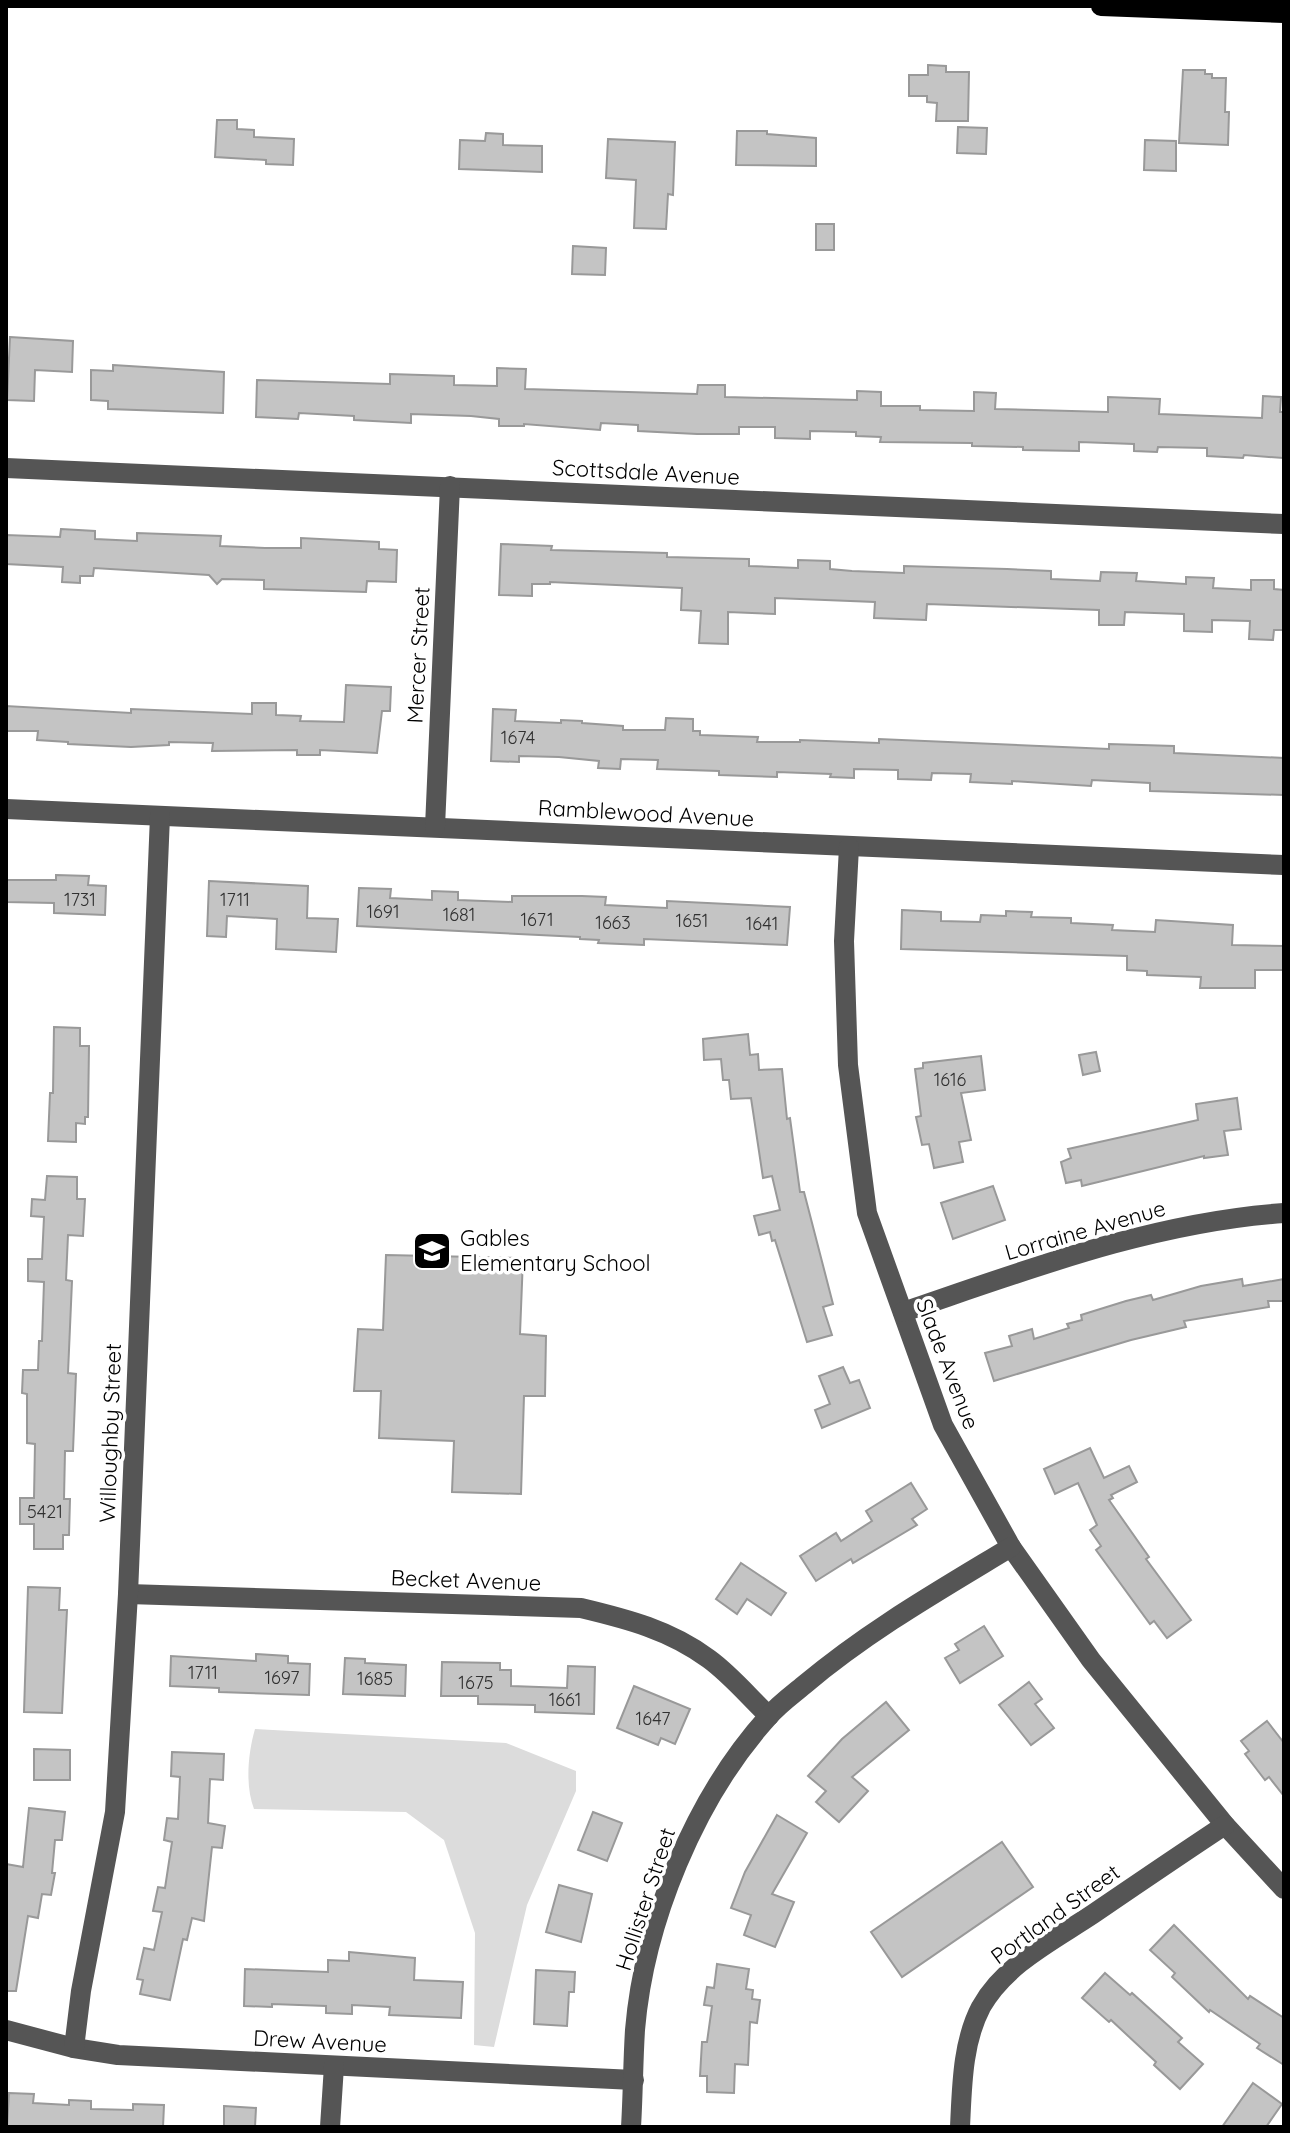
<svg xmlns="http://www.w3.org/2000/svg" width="1290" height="2133" viewBox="0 0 1290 2133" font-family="Quicksand,sans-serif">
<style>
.green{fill:#dcdcdc}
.building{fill:#c4c4c4;stroke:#999;stroke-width:2}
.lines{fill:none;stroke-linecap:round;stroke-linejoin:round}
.minor{stroke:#555;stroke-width:20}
.major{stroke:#000;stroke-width:20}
.labels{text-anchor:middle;stroke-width:7;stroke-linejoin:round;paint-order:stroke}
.number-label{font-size:18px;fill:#313131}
.street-label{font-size:22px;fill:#000;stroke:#fff}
.poi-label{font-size:22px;fill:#000;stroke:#fff;text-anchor:start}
</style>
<rect width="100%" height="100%" fill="#fff"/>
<path class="green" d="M255,1729L506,1743L576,1771V1791L527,1905L494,2047L474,2045L475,1933L444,1840L406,1812L254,1809C245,1786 248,1753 255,1729Z"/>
<g class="building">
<path d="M928,65L946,66V72H969L968,121H936L937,103L927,102V96H909V75H928Z"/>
<path d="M1183,70H1205V74H1212V78H1226L1225,112H1229L1228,145L1179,143Z"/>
<path d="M217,120H237V129L254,130V137L294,139L293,165L266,164V160L215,157Z"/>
<path d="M958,127L987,128L986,154L957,153Z"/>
<path d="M737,131H767V134L816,138V166L736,165Z"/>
<path d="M486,133L503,134V145L542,146V172L459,169L460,140L485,141Z"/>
<path d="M608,139L675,142L673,195L668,194L666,229L634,228L636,180L606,178Z"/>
<path d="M1145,140L1176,141V171L1144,170Z"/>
<rect x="816" y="224" width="18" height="26"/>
<path d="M573,246L606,248L605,275L572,274Z"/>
<path d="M10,337L73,341L72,372L35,370L34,401L7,400Z"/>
<path d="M113,365L224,372L223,413L108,409V401L91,400V370L113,371Z"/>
<path d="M497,368L526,369L525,389L697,394L698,385H725V397L857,400V391L881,392V406H920V410L974,411V392L996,393L995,409L1108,412V397L1160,399L1159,414L1262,418L1263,396L1281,397L1280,412H1284V449L1283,458L1244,455L1243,458L1207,456V448L1158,447L1157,452L1134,451V444L1079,442V451L1023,450V447L972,446V443L880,442L881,437L856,436V432L810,431V439L775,438V427H739V434H697L638,431V425L601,423L600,430L524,424V426H499V419L471,416L411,414V423L354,420V416L299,413L298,419L256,417L257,380L390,384V374L454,376V385L497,386Z"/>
<path d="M61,529L95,531V539L137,541V533L221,536L220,546L265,548H301V538L379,542V549L397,550L396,582L367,581L366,592L264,589V580L222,579L217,584L209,575L94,568L93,576H80V583L62,582L63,567L6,564V535L60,537Z"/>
<path d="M501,544L552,546L551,550L667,553V557L749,559V566L798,568V560L830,561V569L852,571L904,573V566L1007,569L1051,571V579L1100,581L1101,572L1137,573L1136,581L1186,584V577L1214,578L1213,588L1251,590V580H1274V589L1284,590V630H1274L1273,640L1249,639L1250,621L1212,620V632L1184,631V614L1125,612L1124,625H1099V610L927,604L926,620L874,618L875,602L775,598V614L728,612V644L699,643L701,611L681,610L682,588L550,582V584H532V596L499,595Z"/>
<path d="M346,685L391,687L390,711H382L377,753L320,750V755H297V750L212,751L213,743L169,742V745L131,747L68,744V742L37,740L38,731H6V706L131,713V709L252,714V703H276V715L301,716L300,721L344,722Z"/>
<path d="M493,709L516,710L515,721L561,723V720L582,721V723L623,726V730H665L666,718L693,719V731H700V735L758,737L757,742H800V740L879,743V739L1109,749V744L1174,746V753L1284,758V795L1150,791V783L1092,780L1091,786L1012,781V784L970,782L971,774L932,773L931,780L898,779V770L854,769V778L830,777L831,774L777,772V777L719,775V771L657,769L658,760L621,759L620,769L598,768L599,761L559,757L519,756V762L491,761Z"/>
<path d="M56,875L89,876L88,885L106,886L105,915L54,913V903L6,902V880H56Z"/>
<path d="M209,881L308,886L307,918L338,919L336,952L276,949L277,919L227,916L226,937L207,936Z"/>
<path d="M359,888L391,889L390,898L432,900V891L458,892V900L512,902V896H582L606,897L605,905L667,908V901L790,907L787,945L644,939V945L598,943L599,940L580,939V937L357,926Z"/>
<path d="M902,910L941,912V921L980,922L981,915L1006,916V911L1032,912L1031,917L1071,918V923L1113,925L1112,930L1155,932L1156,920L1233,925L1232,945L1284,946V970H1255V988H1200L1201,977L1147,975V971L1127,970V956L901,949Z"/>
<path d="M54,1027L80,1028V1046H89L88,1117H85V1124L76,1123V1142L48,1141L50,1093H53Z"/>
<path d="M748,1034L750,1055L758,1054L759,1070L782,1069L787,1119L790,1118L800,1192H804L833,1304L823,1307L832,1335L807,1342L775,1240L772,1241L770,1232L759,1235L754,1216L780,1210L772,1176L763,1178L751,1098L731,1099L729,1080H723L721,1059L704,1060L703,1039Z"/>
<path d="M1096,1052L1100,1071L1083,1075L1079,1055Z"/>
<path d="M981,1056L985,1090L961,1093L971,1140L959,1142L963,1162L934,1168L929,1144L922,1145L916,1117L921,1116L915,1069L923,1068V1063Z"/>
<path d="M1237,1098L1241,1129L1224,1131L1228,1155L1204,1158V1156L1082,1186L1081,1180L1066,1183L1061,1162L1071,1158L1068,1149L1198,1120L1196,1104Z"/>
<path d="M47,1176L77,1177V1199H85L83,1236L68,1235L66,1280L72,1281L68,1373L76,1374L73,1451H65L64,1499H70L69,1535H63V1549H34V1524H20V1498H34L35,1444L27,1443V1394L22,1393L23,1370H38L39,1341H42L44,1282L28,1281V1259H42L44,1217L31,1216L32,1199L45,1200Z"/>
<path d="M993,1186L1005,1220L953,1239L941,1203Z"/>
<path d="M386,1255L523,1258L520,1334L546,1336L545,1396H524L521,1494L452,1492L454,1441L379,1438L381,1391H354L358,1329L383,1330Z"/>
<path d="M1242,1279L1243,1286L1284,1279V1301H1268L1269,1307L1184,1321L1186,1327L1131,1340L994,1381L985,1353L1012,1346L1009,1336L1032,1329L1034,1339L1069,1328L1067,1324L1082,1320L1081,1315L1126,1301L1151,1295L1153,1300L1201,1286Z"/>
<path d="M843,1367L850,1383L859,1380L870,1408L822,1428L815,1410L830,1404L819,1376Z"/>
<path d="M1090,1448L1104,1478L1129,1466L1137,1482L1111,1495L1113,1498L1109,1500L1149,1557L1146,1559L1191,1620L1167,1638L1154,1621L1150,1624L1096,1550L1101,1546L1090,1530L1097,1525L1078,1483L1055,1494L1044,1469Z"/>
<path d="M911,1483L927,1509L912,1519L917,1525L853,1563L851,1559L816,1581L800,1556L836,1533L841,1541L872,1521L866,1511Z"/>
<path d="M741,1563L786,1593L771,1615L747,1599L737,1614L716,1599Z"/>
<path d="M28,1587L60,1588L59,1610H67L62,1713L24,1712Z"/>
<path d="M984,1626L1003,1656L960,1683L945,1658L959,1650L955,1644Z"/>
<path d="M256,1654L288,1656V1663L310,1664L309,1695L219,1692V1688L170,1686L171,1656L256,1661Z"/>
<path d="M345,1658L365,1659V1663L406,1665L405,1696L343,1694Z"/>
<path d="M442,1662L500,1663V1670H511V1686L567,1688L568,1666L595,1667L594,1714L535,1712V1705L478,1704V1696H441Z"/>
<path d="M1029,1682L1042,1699L1035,1704L1054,1728L1031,1745L999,1705Z"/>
<path d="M634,1686L690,1709L675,1744L661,1738L658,1745L617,1728Z"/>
<path d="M886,1702L909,1730L852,1777L868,1791L839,1822L816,1802L826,1791L808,1776L842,1739Z"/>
<path d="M1267,1721L1284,1743V1796L1269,1777L1265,1780L1245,1754L1249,1751L1241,1741Z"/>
<path d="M34,1749L70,1750V1780H34Z"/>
<path d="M172,1752L224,1754L223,1780L210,1779L208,1823L225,1826L222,1848L212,1847L204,1921L192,1918L187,1940L183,1939L170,2000L140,1994L143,1980L137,1979L144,1948L154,1950L162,1912L153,1911L158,1887L165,1888L172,1842L164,1840L167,1818L178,1819L180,1777L171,1776Z"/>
<path d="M29,1808L65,1812L62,1840H55L52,1873H55L51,1895L42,1894L38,1918L28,1916L16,1991H6V1864L23,1867Z"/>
<path d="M593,1812L622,1823L607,1861L578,1850Z"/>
<path d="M777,1815L807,1833L772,1894L794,1902L775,1947L744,1935L751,1915L731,1908L745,1872Z"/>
<path d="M1002,1842L1033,1887L902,1977L871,1932Z"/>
<path d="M559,1885L592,1894L581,1942L546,1932Z"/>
<path d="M1174,1925L1248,1999L1250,1996L1284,2018V2065L1257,2048L1260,2044L1210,2010L1209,2012L1172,1977L1175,1973L1150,1950Z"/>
<path d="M349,1952L415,1958L414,1980L463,1982L461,2018L389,2015L390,2007L352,2005V2014L326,2013V2006L272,2004V2007L244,2006L245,1969L328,1972V1960L349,1961Z"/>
<path d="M717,1964L749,1969L746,1989L753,1990L752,1999L760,2000L757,2023L750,2022L748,2065L735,2064L734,2093L707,2092V2076H700L702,2042H707L712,2006L704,2005L707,1987L714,1988Z"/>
<path d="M536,1970L575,1972L574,1992H569L567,2026L534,2024Z"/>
<path d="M1105,1973L1130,1995L1132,1993L1182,2038L1178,2042L1203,2064L1180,2089L1154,2065L1156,2062L1111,2020L1109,2022L1082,1998Z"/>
<path d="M1253,2083L1282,2104L1266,2127H1222Z"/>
<path d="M9,2093L34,2094L33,2103L69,2105V2100L91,2101V2109L133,2110V2104L164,2105L163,2127H7Z"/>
<path d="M224,2106L256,2108L255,2127H224Z"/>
</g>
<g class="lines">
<g class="minor">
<path d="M6,468L1284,524"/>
<path d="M6,809L1284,865"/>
<path d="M435,827L450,486"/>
<path d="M849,847L844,941L848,1065L867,1213L943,1425L1011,1547L1091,1660L1225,1825L1284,1889"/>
<path d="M903,1312C1027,1270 1152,1222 1284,1213"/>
<path d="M128,1594L581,1608C627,1619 670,1630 709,1659C731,1675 749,1697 769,1716"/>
<path d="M6,2030L74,2048L118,2055L634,2080"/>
<path d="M74,2048L81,1991L115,1812L128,1594L160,816"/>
<path d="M330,2127L334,2066"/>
<path d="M631,2127C633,2095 633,2062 635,2030C644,1922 695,1798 768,1717C778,1705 792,1695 804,1685C868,1631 940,1590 1011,1547"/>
<path d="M960,2127C962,2088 962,2043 981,2007C1005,1964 1054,1940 1093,1914C1137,1884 1181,1854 1225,1825"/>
</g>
<path class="major" d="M1101,6L1284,13"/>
</g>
<defs>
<g id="school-square" transform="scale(2)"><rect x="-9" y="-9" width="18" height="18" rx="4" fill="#000" stroke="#fff"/><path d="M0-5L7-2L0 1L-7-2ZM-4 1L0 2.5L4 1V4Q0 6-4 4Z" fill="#fff"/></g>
</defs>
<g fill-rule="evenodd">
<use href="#school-square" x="432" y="1251"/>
</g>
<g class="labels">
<g class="number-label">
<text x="518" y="744">1674</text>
<text x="80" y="906">1731</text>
<text x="235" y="906">1711</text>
<text x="383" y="918">1691</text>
<text x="459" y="921">1681</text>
<text x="537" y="926">1671</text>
<text x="692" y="927">1651</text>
<text x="613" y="929">1663</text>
<text x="762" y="930">1641</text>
<text x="950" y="1086">1616</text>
<text x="45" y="1518">5421</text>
<text x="203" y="1679">1711</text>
<text x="282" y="1684">1697</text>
<text x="375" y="1685">1685</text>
<text x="476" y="1689">1675</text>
<text x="565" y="1706">1661</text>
<text x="653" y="1725">1647</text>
</g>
<g class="street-label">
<text transform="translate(646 472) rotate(3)" y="8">Scottsdale Avenue</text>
<text transform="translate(418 655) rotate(-87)" y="8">Mercer Street</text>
<text transform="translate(646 813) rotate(3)" y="8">Ramblewood Avenue</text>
<text transform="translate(1085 1230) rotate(-16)" y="8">Lorraine Avenue</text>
<text transform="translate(948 1364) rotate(69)" y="8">Slade Avenue</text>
<text transform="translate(110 1433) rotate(-88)" y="8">Willoughby Street</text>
<text transform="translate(466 1580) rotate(2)" y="8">Becket Avenue</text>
<text transform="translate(645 1899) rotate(-72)" y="8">Hollister Street</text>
<text transform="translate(1055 1914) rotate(-36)" y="8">Portland Street</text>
<text transform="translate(320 2041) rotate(3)" y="8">Drew Avenue</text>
</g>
<g class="poi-label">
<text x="460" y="1246">Gables<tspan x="460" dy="25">Elementary School</tspan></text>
</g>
</g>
<rect width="1290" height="2133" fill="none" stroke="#000000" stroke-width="16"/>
</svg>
